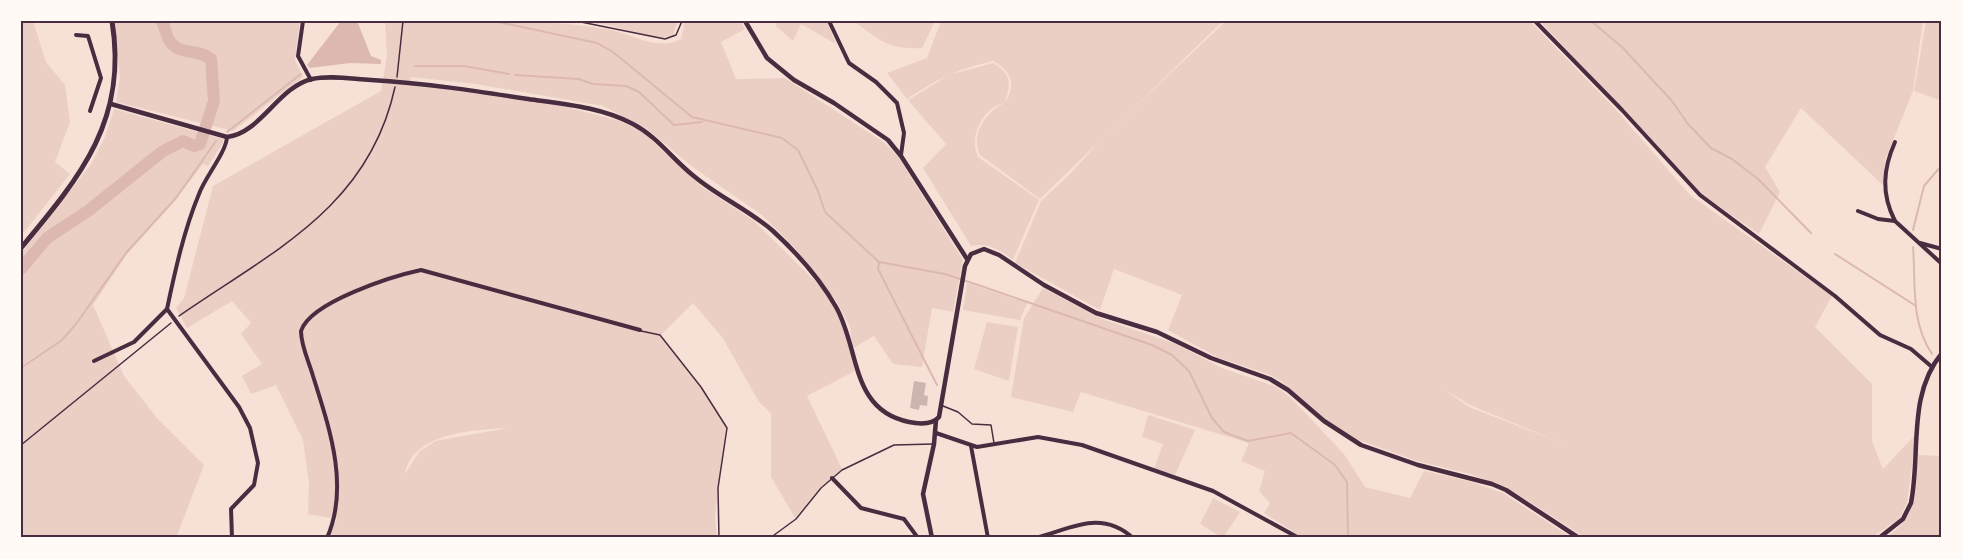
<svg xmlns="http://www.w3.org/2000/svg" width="1963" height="559" viewBox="0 0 1963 559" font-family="'DejaVu Sans',sans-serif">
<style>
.green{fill:#ebcfc5;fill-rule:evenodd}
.water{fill:#dcb8b0}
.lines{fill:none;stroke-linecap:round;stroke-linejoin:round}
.stream{stroke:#dcb8b0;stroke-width:2}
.river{stroke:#dcb8b0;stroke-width:12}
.building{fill:#ccb4b1}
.path{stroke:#4a2c40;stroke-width:1.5}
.service{stroke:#4a2c40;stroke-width:1.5}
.minor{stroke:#4a2c40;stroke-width:4}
.tertiary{stroke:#4a2c40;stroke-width:4.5}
.secondary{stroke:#4a2c40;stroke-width:4.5}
.primary{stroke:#4a2c40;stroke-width:5}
.neatline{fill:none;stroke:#4a2c40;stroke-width:2}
</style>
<rect width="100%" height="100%" fill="#f7e1d7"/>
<g class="green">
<path d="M21,21H33L46,62L65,85L70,122L55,162L70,174L21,236Z"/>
<path d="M114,21H300L295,60L303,77L233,131L116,102L120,78Z"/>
<path d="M385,21C459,21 533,17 606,29C631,33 657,52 681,39L685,21H740L745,29L721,42L736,79L785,78L885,143L899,158L963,260L953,312L932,308L922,367L893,364L874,336L853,348L850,327L837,302L796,249L762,215L690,165L646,128L603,106L476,84L411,77L410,83L554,104L620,121L644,133L701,186L754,221L825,291L845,327L855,371L807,396L842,469L820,487L795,518L771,477V413L759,402L722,337L693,303L660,336L700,387L726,427L715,516L717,538H329L337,519L308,514L309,483L303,440L276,385L251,394L242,376L262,364L241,334L251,323L232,301L187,328L176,308L184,298L213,186L381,91L387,56ZM508,428L435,441L419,452L405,474C413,432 474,430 508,428Z"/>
<path d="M575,21H667L677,23L673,35C655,44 631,30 613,26C601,23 588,23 575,21Z"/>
<path d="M775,21H827L836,44L801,24L793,41L776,26Z"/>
<path d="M854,21H935L922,48C889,50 879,40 854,21Z"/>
<path d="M941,21H1223L1040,199L980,155C970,134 986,112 1004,103C982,108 969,137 978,157L1039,200L1013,260C1001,250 987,242 971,246L923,168L946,144L908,100L949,75L993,63C1012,74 1011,84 1005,102C1017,84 1011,71 993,61C956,70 939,78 907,99L887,73L927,58Z"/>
<path d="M1226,21H1530L1617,111L1690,195L1832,296L1815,327L1872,384V441L1883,469L1916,434L1907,503L1899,519L1871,538H1586L1506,487L1470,474L1417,461L1356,439L1321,418L1281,381L1268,374L1217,357L1168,330L1182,295L1114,269L1100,310L1015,263L1041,201L1071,173L1104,136ZM1445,390L1470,405L1562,443L1469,407Z"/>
<path d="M1540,21H1923L1913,91L1885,160L1884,186L1801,108L1765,167L1780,192L1759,234L1701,194Z"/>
<path d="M1926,21H1942V101L1914,91Z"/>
<path d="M114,109L223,139V143L208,166L203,164L176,199L127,254L93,305L124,376L157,418L204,465L176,538H21V370L41,355L21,366V253L91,164L105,137Z"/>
<path d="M967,283L1027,303L1020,320L963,310Z"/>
<path d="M1043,288L1102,319L1174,343L1222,368L1277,387L1292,399L1344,454L1365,487L1410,498L1424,471L1469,481L1503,493L1572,538H1303L1264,513L1270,503L1259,491L1265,471L1241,461L1249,443L1081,392L1073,412L1011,397L1024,318Z"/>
<path d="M987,322L1018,327L1009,381L974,369Z"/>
<path d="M1148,415L1195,430L1175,475L1154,469L1163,444L1142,437Z"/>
<path d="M1918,455L1942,456V538H1885C1920,515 1915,493 1918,455Z"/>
<path d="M1213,498L1240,512L1223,538L1200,524Z"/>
</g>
<path class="water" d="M341,21H357L371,56L381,60V64L350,63L310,68L307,65Z"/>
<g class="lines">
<g class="stream">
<path d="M494,21L597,43L613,52L692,117L782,138L798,150L818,191L825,212L879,262L945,274L981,286L1152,345L1172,355L1189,371L1212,418L1224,432L1248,441L1291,433L1335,465L1347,482L1348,538"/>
<path d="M1591,21L1622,47L1672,101L1688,124L1711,148L1732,159L1758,179L1811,233"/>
<path d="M415,66H464L509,74"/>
<path d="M515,75L579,79L593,84L626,86L639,92L674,125L702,122"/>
<path d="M227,132L301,74"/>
<path d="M1913,230L1924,186L1942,165"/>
<path d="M1913,247C1916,284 1910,321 1932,354"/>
<path d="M1835,254L1916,306"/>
<path d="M879,262L878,269L937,385"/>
<path d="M21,368L62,340L76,324L126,253L176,198L216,141"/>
<path d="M1940,369L1942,374"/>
</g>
<path class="river" d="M21,269L47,238L88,211L163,151L183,141L194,146L200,144L214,101L211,59C200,49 181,55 171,43C167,39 165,27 162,21"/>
</g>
<path class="building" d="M914,381L926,383L924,395L928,396L927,406L920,405L919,410L910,408Z"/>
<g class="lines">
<g class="path">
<path d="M576,21L665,39L676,35L682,21"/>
<path d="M397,77L403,21"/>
<path d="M179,316C271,252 369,208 395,87"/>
<path d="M21,445L171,323"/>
</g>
<g class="service">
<path d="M641,331L660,335L701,387L727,428L718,488L719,538"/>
<path d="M943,406L958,412L972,424L991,425L994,443"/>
<path d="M770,538L796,519L821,488L842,470L894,445L933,444"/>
</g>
<g class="minor">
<path d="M303,21L298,56L311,80"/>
<path d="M829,21L849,63L876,82L897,103L904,133L901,155"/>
<path d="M1535,21L1622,110L1700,195L1835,296L1880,335L1911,349L1932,367"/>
<path d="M76,35L88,36L101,78L90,111"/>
<path d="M227,137C226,153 205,177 199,194C184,230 175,271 167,309L239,407L250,428L258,463L254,485L231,509L232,538"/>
<path d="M1895,142C1883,169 1881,194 1895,221"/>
<path d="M1858,211L1878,219L1895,221L1942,264"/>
<path d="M1920,243L1942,249"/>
<path d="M94,361L134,342L167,309"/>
<path d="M936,433L977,447L1038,437L1082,445L1213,491L1299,538"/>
<path d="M971,446L988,538"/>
<path d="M832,478L861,508L904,519L918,538"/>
<path d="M327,538C350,486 329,427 313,376C309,362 301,346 301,331C310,302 393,276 421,270L640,330"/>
<path d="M1035,538C1069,530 1100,508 1133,538"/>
</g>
<g class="tertiary">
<path d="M745,21L767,58L794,80L834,103L888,140L901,156L967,259"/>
<path d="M932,538L923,494L934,444L936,420"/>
</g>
<g class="secondary">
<path d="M111,104L227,137C261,133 278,87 312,79C331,75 352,79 371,80C424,83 476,91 528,99C563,104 601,107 633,124C658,137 673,160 695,177C719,197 749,210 773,231C797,253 820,279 836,307C860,349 850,410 909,422C919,424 932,425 939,417L965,266L971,254L984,249L999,255L1044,285L1096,313L1157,332L1211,358L1270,379L1288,390L1324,421L1361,445L1418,465L1492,484L1506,490L1579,538"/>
<path d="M1879,538L1903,519L1911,503C1921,453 1907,395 1942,353"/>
</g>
<path class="primary" d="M21,248C81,176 128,120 112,21"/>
</g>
<rect width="1963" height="559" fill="none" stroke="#fffaf5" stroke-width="45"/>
<rect x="22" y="22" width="1918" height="514" class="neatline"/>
</svg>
